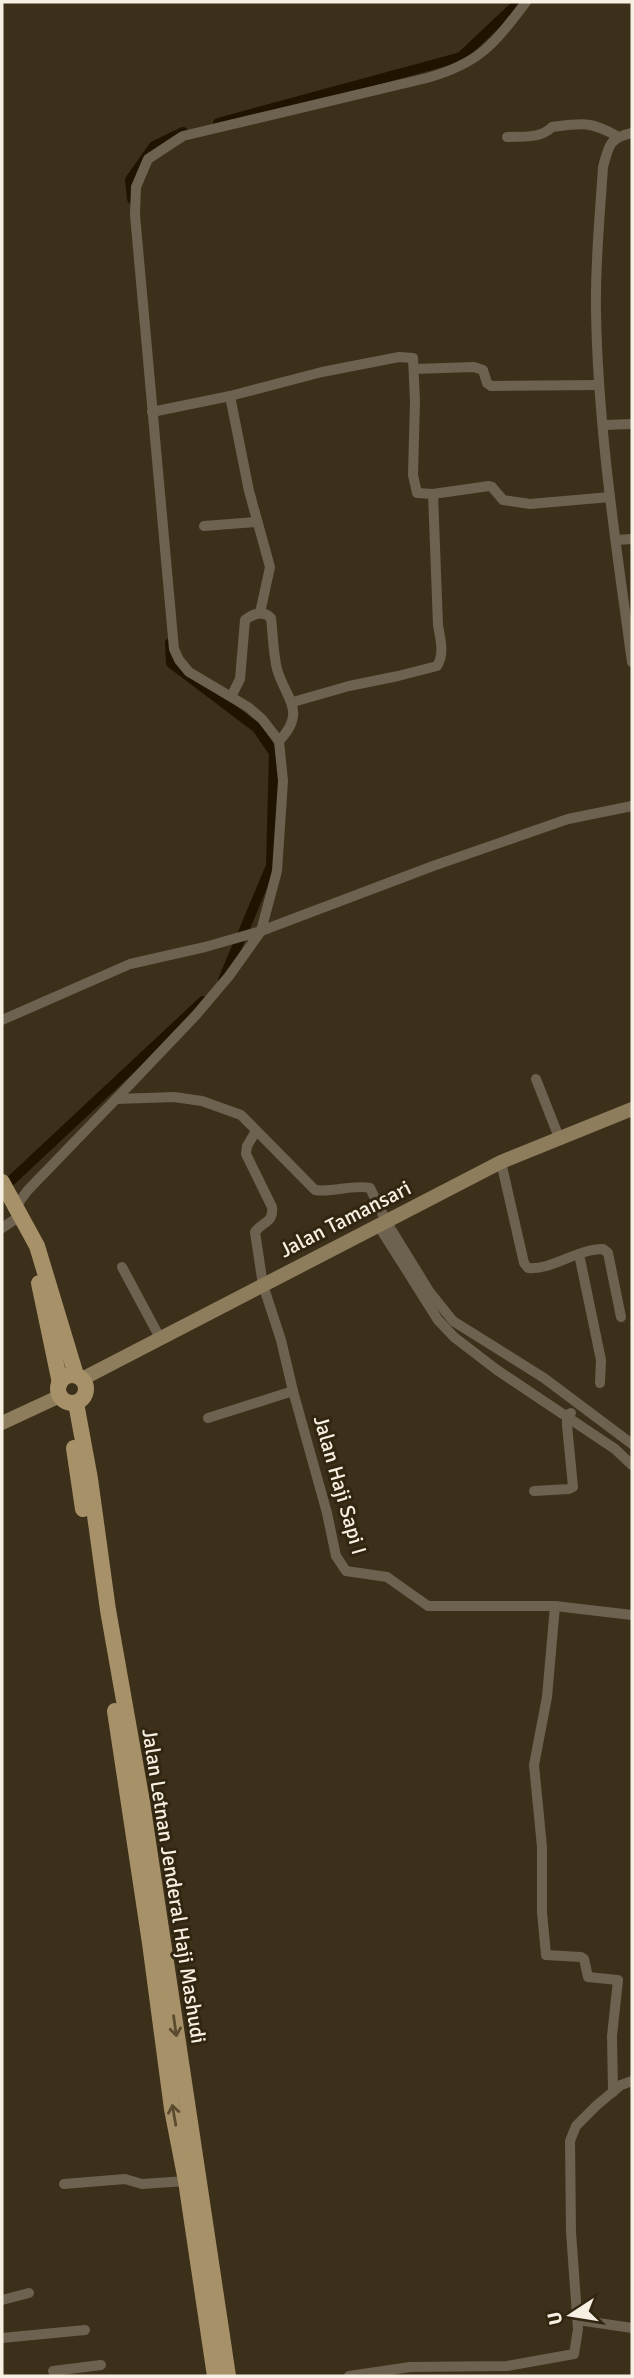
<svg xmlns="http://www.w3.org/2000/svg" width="634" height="2378" viewBox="0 0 634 2378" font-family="Signika,sans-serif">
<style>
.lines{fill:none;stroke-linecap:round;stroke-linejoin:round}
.canal{stroke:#201400;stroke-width:10}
.minor{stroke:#6d624f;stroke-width:10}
.secondary{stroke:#8e7d5d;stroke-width:14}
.primary{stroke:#a79168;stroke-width:16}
.oneway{stroke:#5b4b2f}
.labels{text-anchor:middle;stroke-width:6;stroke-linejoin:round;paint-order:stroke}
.street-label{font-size:21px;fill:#f7f0e2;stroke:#322611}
</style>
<rect width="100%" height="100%" fill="#3c301b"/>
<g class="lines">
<g class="canal">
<path d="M218,123L461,57L519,2"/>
<path d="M132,199L130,180L154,146L183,132"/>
<path d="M170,643L171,663L257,728L274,753L271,866L223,980"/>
<path d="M2,1189L203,1001"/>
</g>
<g class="minor">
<path d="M632,133C609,138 609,145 603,167C600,215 595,263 596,311C598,429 616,545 632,662"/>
<path d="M507,137C523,136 540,139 552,127C582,123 590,121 617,136"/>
<path d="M414,369L474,367L483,370L487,383L491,386L599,385"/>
<path d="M230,396L249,491L270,567L260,613"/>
<path d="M152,412L230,396L322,372L399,357L413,358L415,401L413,475L417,493L433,494L438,625C440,638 445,654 437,666L398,676L349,686L293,702"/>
<path d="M603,425L632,424"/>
<path d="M433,494L489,486L492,487L503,500L530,504L610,497"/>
<path d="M204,526L256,522"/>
<path d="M616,540L632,539"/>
<path d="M232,695L240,679L245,620C253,614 263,610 271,618C273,635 273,653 277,669C285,698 308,711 279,741"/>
<path d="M2,1020L130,964L205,947L261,931L433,866L568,819L632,806"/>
<path d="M536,1079L560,1140"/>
<path d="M116,1099L196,1015L229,976L261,931L277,871L283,781L279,741L262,719L248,707L189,672L179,660L174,649L135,215L136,187L148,159L183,136L427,78C480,63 494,44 526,2"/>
<path d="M256,1131L247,1146L246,1154L272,1207C274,1223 263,1221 255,1232L263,1285L281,1340L293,1391L327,1513L336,1556L346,1571L387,1577L428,1606H555L632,1615"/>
<path d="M501,1162L524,1263L528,1268C553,1270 577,1249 603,1249L608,1253L621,1317"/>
<path d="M16,1206L28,1190L116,1099L174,1097L202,1101L241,1115L315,1190C334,1193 351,1184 370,1188L386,1221L429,1291L453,1321L544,1378L632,1444"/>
<path d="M378,1225L438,1320L454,1337L497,1370L615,1449L632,1465"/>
<path d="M2,1228L14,1220"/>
<path d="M579,1254L601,1360L600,1383"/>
<path d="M122,1267L160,1338"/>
<path d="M208,1418L293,1391"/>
<path d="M534,1491L569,1489L573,1487L567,1425V1415L571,1413"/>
<path d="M555,1606L547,1697L534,1765L542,1847V1912L546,1955L581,1957L584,1959L588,1977L618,1980L612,2036L613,2092"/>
<path d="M64,2184L125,2179L142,2184L186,2181"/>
<path d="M2,2300L29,2293"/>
<path d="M578,2320L632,2328"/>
<path d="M2,2338L85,2330"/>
<path d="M53,2371L101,2365"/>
<path d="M349,2376L410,2367L507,2366L574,2354L578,2329L571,2232L570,2141L576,2126L597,2105L621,2085L632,2081"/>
</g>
<g class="secondary">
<path d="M82,1379L501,1162L632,1109"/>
<path d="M2,1423L60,1396"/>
</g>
<g class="primary">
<path d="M2,1182L37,1246L76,1375"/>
<path d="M39,1283L60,1383"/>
<circle cx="72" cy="1389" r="14"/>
<path d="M76,1403L90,1479L108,1610L142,1802L228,2376"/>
<path d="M74,1448L83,1509"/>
<path d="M115,1711L150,1943L172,2109L186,2181L215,2376"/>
</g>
</g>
<defs><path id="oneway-shaft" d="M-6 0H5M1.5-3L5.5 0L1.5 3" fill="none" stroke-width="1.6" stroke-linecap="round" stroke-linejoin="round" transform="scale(1.75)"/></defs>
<g class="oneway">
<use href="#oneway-shaft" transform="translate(175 2026) rotate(82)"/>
<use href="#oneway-shaft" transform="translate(174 2115) rotate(-100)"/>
</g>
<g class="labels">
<g class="street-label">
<text transform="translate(345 1219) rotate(-27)" y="7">Jalan Tamansari</text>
<text transform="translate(340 1485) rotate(74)" y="7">Jalan Haji Sapi I</text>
<text transform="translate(174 1886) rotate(81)" y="7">Jalan Letnan Jenderal Haji Mashudi</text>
</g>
</g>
<rect width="634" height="2378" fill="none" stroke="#f7f0e2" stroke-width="7"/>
<g transform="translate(571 2315) rotate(258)" stroke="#322611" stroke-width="5" paint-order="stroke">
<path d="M0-5L12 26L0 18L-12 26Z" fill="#f7f0e2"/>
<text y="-10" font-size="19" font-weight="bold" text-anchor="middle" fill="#f7f0e2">U</text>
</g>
</svg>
